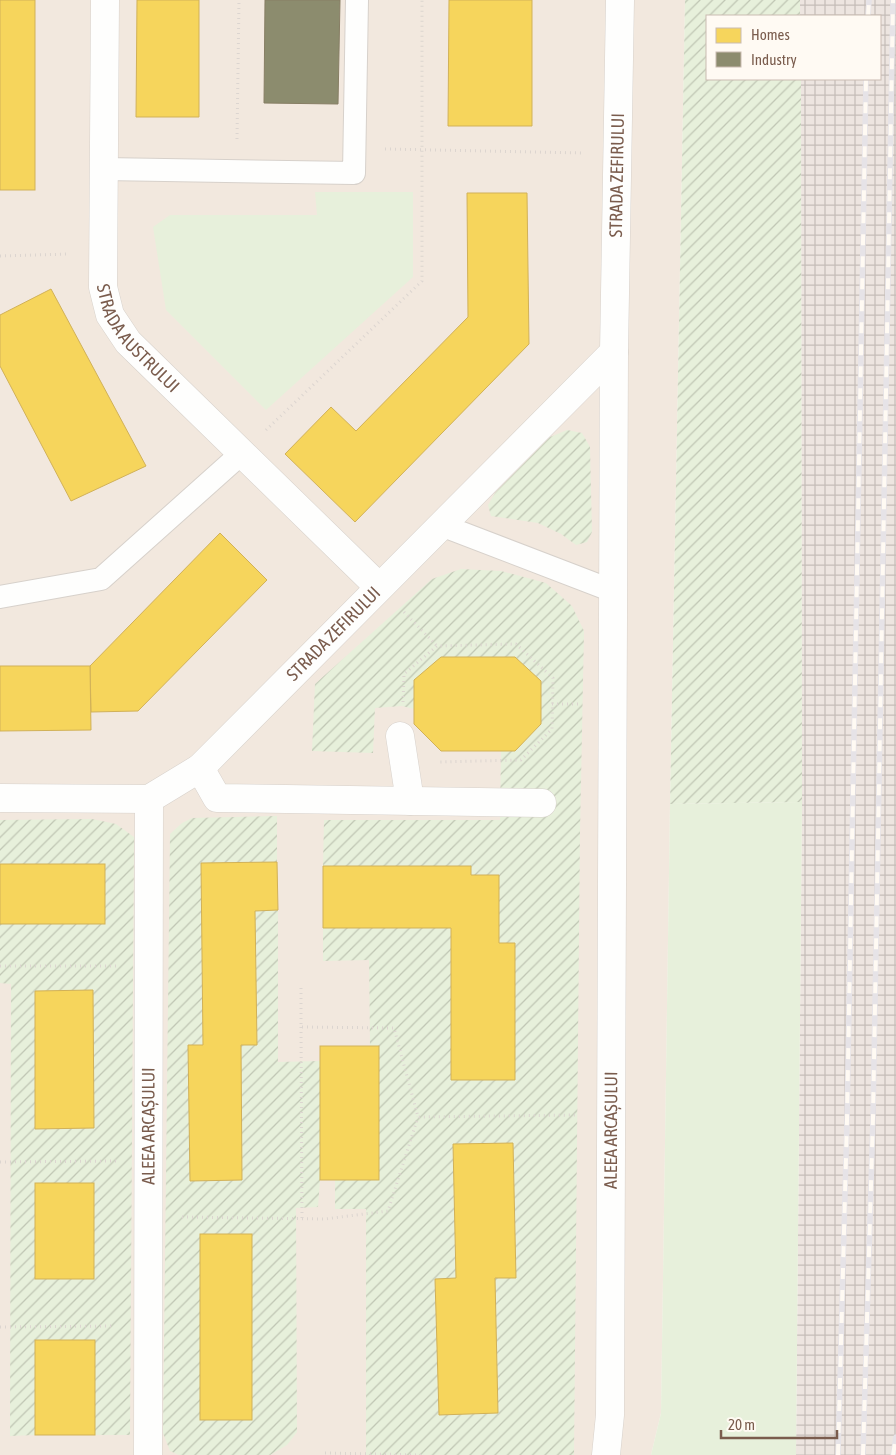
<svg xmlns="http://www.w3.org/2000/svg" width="896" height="1455" viewBox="0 0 896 1455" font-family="'Asap Condensed',sans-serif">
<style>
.residential{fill:#f2e8de}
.industrial{fill:url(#industrial-grid)}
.grass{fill:#e7f0db}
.garden{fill:url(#garden-furrows);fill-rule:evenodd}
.homes{fill:#f6d55c;stroke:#d1b158}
.industry{fill:#8c8c6e;stroke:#877e64}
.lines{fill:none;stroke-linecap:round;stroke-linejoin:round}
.service-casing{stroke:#d7d1cb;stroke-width:24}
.minor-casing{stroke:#d7d1cb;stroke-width:29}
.path{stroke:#dcd5d0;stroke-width:3;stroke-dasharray:1 4;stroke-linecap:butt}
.service{stroke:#fefefd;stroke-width:22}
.minor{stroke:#fefefd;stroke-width:28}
.rail-casing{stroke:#e6e3e7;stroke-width:5.5}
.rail{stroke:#fffaf3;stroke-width:4;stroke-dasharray:11;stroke-linecap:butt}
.labels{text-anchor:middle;stroke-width:5;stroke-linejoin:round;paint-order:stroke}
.street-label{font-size:18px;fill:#7a5c4d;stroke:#fffaf3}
</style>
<defs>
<pattern id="industrial-grid" width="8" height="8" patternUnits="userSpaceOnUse" patternTransform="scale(1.25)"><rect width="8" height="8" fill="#ede5e0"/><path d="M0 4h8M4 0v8" fill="none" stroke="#c5bdb8"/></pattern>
<pattern id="garden-furrows" width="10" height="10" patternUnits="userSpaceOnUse" patternTransform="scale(1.25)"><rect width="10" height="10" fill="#e7f0db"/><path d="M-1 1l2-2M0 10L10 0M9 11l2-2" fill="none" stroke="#c0c6b4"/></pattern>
</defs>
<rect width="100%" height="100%" fill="#f9f5f0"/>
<path class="residential" d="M0,0H685L670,804L661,1413L651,1455H0Z"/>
<path class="industrial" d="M800,0H896V1455H796L802,802L801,79H880V16H800Z"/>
<g class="grass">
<path d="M315,192H413V277L266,410L166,310L153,227L170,215H317Z"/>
<path d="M802,802L796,1455H651L661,1413L670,804Z"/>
</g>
<g class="garden">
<path d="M685,0H800V16H707V79H801L802,802L670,804Z"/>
<path d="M567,430L582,433L590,447L592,532L587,542L576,545L561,534L538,523L491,516L488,505L495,493L550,437Z"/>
<path d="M461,569L501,571L546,583L572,606L584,631L580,833L574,1455H366V1209H335V1180L379,1046H370L369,960L323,961V928H451V1080H515V943H499L471,875V866H323L324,820H500L501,751H515L541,724V681L515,657H441L414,680V709L402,706L375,708L373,753L312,751L315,684L432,579ZM513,1143L516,1278H495L498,1412L439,1415L435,1279L456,1278L453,1144Z"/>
<path d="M277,816V862L202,863L203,1045L188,1046L190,1181L242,1180L241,1045L257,1044L255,911L278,910V1062L320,1061V1180L318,1207L296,1208L297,1432L287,1445L270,1455H179L170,1451L163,1433L170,834L182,823L192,818ZM200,1234H252L251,1420H200Z"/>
<path d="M92,819L116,824L134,837L130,1435H95V1340H35V1435L10,1436L11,984L0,983V924L105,864H0V820ZM93,990L94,1128L35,1129V991ZM36,1183H94V1279H36Z"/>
</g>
<g class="homes">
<rect x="0" y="0" width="35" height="190"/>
<path d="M137,0H199V117H136Z"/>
<path d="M449,0H532V126H448Z"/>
<path d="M467,193H527L529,344L355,522L285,454L331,407L356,431L468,317Z"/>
<path d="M51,289L146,466L71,501L0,366V315Z"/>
<path d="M220,533L267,580L138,711L91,712L90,666Z"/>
<path d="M441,657H515L541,681V724L515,751H441L414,724V680Z"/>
<path d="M0,666H90L91,730L0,731Z"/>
<path d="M277,862L278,910L255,911L257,1045H241L242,1180L190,1181L188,1045H203L201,863Z"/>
<rect x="0" y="864" width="105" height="60"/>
<path d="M323,866H471V875H499V943H515V1080H451V928H323Z"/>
<path d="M93,990L94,1128L35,1129V991Z"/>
<rect x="320" y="1046" width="59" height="134"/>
<path d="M513,1143L516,1278H495L498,1413L439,1415L435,1279L456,1278L453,1144Z"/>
<rect x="35" y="1183" width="59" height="96"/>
<rect x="200" y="1234" width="52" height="186"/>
<rect x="35" y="1340" width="60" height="95"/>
</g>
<path class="industry" d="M265,0H340L338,104L264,103Z"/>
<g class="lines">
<g class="service-casing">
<g id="service">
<path d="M104,169L354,173L357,0"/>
<path d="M441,525L613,591"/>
<path d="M0,597L101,579L242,453"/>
</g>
</g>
<g class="minor-casing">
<g id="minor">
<path id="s1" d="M105,0L103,287L110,315L128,342L379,587"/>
<path d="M400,736L410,801"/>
<path d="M200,768L217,798L542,803"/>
<path id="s2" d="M0,798L149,799L200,768L614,352"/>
<path id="s3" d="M148,1455L149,799"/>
<path id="s4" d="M606,1455L610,1415L614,352L620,0"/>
</g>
</g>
<g class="path">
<path d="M237,139L239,0"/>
<path d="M385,149L584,153"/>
<path d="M0,256L69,254"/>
<path d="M266,430L422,281V0"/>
<path d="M404,612L437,646"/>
<path d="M403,702L404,674L437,646L516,644L553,678L552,729L521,760L439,762"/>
<path d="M552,704H579"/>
<path d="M0,966H116"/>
<path d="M301,988V1027L394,1028L418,1117L578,1115"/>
<path d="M301,1027L302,1218"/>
<path d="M0,1162L116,1161"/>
<path d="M182,1217L325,1219L388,1211L418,1117"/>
<path d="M0,1327L115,1326"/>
<path d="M325,1453L422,1455"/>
</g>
<use href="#service" class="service"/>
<use href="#minor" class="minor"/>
<g class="rail-casing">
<g id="rail">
<path d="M868,16L869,0"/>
<path d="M838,1455L847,1120L866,79"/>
<path d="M863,1455L873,1117L893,0"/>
<path d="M893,1455L896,1437"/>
</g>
</g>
<use href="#rail" class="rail"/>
</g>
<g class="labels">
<g class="street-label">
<text dy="6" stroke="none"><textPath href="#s4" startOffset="1280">STRADA ZEFIRULUI</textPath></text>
<text dy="6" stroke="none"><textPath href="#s1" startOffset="350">STRADA AUSTRULUI</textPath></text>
<text dy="6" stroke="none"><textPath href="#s2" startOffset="398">STRADA ZEFIRULUI</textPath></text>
<text dy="6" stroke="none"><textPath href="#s3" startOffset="329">ALEEA ARCAȘULUI</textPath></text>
<text dy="6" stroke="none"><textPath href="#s4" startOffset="325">ALEEA ARCAȘULUI</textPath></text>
</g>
</g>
<rect x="706" y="15" width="175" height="65" fill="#fffaf3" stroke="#cabbb1"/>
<rect x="716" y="28" width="25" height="15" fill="#f6d55c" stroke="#cabbb1"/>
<text x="751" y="40" font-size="15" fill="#7a5c4d">Homes</text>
<rect x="716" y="52" width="25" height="15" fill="#8c8c6e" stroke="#cabbb1"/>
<text x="751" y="65" font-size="15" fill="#7a5c4d">Industry</text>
<path d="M721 1430v8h116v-8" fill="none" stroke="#7a5c4d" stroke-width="2.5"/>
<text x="728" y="1430" font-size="15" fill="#7a5c4d" stroke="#fffaf3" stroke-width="4" paint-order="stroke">20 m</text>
</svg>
